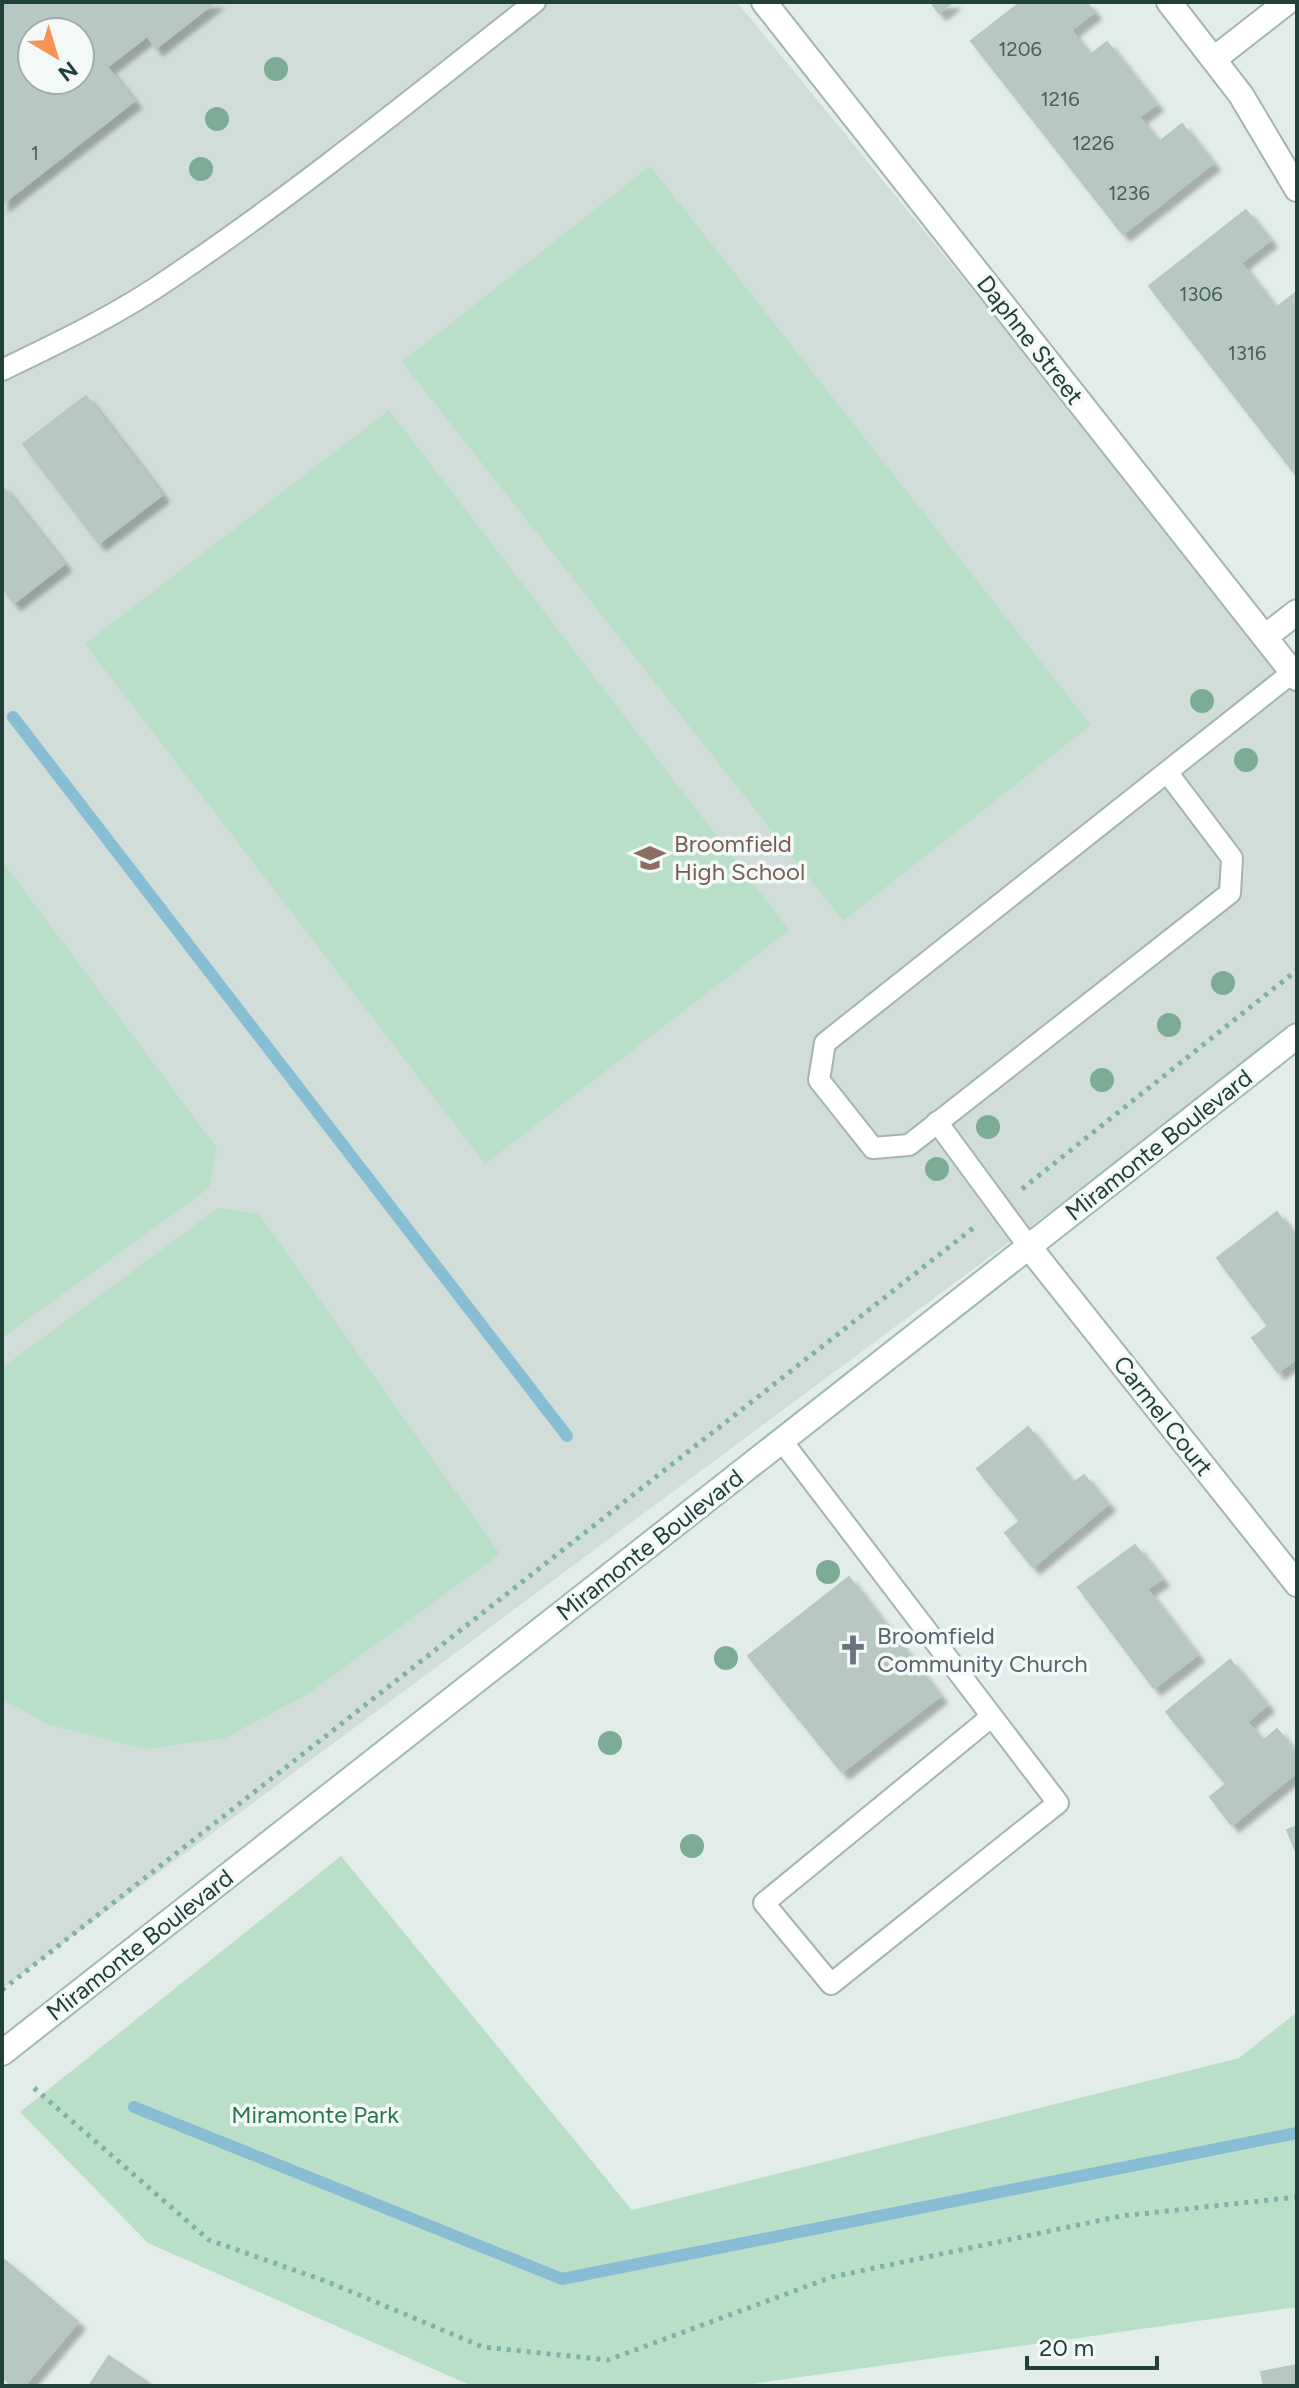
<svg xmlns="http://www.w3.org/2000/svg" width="1299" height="2388" viewBox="0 0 1299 2388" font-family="Figtree,sans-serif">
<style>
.built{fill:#d0ddd9;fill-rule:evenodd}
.green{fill:#badfc9}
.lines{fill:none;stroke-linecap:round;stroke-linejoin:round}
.stream{stroke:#88bed4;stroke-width:12}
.building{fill:#b7c8c3;stroke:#b4c7c1;stroke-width:2;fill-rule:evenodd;filter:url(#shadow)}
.lane-casing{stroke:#a4b5b1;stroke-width:24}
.street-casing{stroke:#a4b5b1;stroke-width:28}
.secondary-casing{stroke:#a0b9b3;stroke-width:28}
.path{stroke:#81b2a9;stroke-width:5;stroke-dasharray:4 6;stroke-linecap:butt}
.lane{stroke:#fff;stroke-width:20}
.street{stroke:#fff;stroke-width:24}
.secondary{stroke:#fff;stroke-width:24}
.tree{fill:#7cac96}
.labels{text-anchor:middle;stroke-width:7;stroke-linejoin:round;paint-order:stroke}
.number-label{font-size:20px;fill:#46615d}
.street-label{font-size:24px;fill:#213f3b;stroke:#f3f9f7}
.education-label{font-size:24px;fill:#785e54;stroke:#f3f9f7;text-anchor:start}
.worship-label{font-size:24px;fill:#5b616d;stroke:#f3f9f7;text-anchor:start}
.park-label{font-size:24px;fill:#297752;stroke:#f3f9f7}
</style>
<defs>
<filter id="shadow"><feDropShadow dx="7" dy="7" stdDeviation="2" flood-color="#0004"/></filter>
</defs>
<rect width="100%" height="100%" fill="#e2ede9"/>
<path class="built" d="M2,2H737L1297,687V1029L2,1989ZM32,32H80V80H32Z"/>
<g class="green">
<path d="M650,166L1091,725L843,921L402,362Z"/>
<path d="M389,410L789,930L485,1164L85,644Z"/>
<path d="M2,861L217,1148L209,1188L2,1338Z"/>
<path d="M218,1208L259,1214L500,1554L306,1695L225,1738L145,1749L47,1724L2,1699V1368Z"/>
<path d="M341,1856L632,2210L1239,2058L1297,2012V2307L737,2386H472L148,2243L20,2112Z"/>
</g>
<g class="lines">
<g class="stream">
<path d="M13,717L567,1436"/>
<path d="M134,2107L562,2279L1297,2133"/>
</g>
</g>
<g class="building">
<path d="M2,2H215L156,48L147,36L107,67L134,101L2,204ZM32,32H80V80H32Z"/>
<path d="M931,2H953L939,13Z"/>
<path d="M1021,2H1086L1094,12L1071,30L1090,55L1107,42L1156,104L1139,117L1159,142L1182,124L1213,163L1123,234L971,41Z"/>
<path d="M1246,210L1270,240L1241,263L1276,308L1295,293L1297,295V476L1149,286Z"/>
<path d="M86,396L162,495L99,543L23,444Z"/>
<path d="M2,486L64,564L14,603L2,587Z"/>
<path d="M1277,1212L1297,1239V1358L1278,1372L1252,1338L1268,1326L1217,1258Z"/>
<path d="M1028,1427L1073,1483L1084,1475L1108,1504L1033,1567L1005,1533L1020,1521L977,1469Z"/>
<path d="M1135,1545L1162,1579L1147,1589L1197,1655L1154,1688L1078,1587Z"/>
<path d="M849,1577L940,1696L842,1772L748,1656Z"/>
<path d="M1230,1660L1267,1705L1247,1722L1263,1741L1277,1729L1297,1754V1772L1232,1825L1210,1797L1226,1784L1166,1712Z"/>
<path d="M1297,1826V1854L1287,1830Z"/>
<path d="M2,2258L78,2322L24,2386H13L2,2377Z"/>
<path d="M109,2356L153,2386H89Z"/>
<path d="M1297,2365V2386H1264L1261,2372Z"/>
</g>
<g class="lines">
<g class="lane-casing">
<g id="lane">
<path d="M2,370C60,342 119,314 172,277C298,192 416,96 535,2"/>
<path d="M1167,772L1232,858L1230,893L909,1145L873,1148L819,1080L825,1043L1293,672"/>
<path d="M937,1122L1029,1247"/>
<path d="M782,1441L1058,1803L831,1984L764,1903L991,1717"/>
</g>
</g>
<g class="street-casing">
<g id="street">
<path d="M764,2L1297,678"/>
<path d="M1169,2L1241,95L1297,189"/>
<path d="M1214,59L1287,2"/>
<path d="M1265,637L1297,612"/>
<path d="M1029,1247L1297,1584"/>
</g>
</g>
<g class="secondary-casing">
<path id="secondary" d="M2,2053L1297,1036"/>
</g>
<g class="path">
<path d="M1022,1189L1297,970"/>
<path d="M2,1990L977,1225"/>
<path d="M34,2088L209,2240L328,2282L483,2347L608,2360L832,2277L1121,2216L1297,2197"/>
</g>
<use href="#lane" class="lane"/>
<use href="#street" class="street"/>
<use href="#secondary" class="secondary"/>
</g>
<g class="tree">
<circle cx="276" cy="69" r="12"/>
<circle cx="217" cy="119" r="12"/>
<circle cx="201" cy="169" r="12"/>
<circle cx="1202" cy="701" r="12"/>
<circle cx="1246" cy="760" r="12"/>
<circle cx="1223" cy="983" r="12"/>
<circle cx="1169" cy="1025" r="12"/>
<circle cx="1102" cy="1080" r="12"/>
<circle cx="988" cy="1127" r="12"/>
<circle cx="937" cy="1169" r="12"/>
<circle cx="828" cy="1572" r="12"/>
<circle cx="726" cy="1658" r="12"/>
<circle cx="610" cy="1743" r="12"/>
<circle cx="692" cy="1846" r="12"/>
</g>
<defs>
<g id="school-bare" transform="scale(2.4)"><path d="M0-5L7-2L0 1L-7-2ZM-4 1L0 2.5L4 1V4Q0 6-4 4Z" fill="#8d6e63" stroke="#f3f9f7" stroke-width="2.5" paint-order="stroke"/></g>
<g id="church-bare" transform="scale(2.4)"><path d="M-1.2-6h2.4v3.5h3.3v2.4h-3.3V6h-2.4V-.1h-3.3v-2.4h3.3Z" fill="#6b7280" stroke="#f3f9f7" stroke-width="2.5" paint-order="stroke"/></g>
</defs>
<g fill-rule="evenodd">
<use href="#school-bare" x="650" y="858"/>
<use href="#church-bare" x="853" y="1650"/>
</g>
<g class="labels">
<g class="number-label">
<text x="1020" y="56">1206</text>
<text x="1060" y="106">1216</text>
<text x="1093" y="150">1226</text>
<text x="35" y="160">1</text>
<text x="1129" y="200">1236</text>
<text x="1201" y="301">1306</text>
<text x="1247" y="360">1316</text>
</g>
<g class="street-label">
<text transform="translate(1030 340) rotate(52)" y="8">Daphne Street</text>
<text transform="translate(1159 1145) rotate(-38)" y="8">Miramonte Boulevard</text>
<text transform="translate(1163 1416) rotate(52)" y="8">Carmel Court</text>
<text transform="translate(650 1545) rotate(-38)" y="8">Miramonte Boulevard</text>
<text transform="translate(140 1945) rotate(-38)" y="8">Miramonte Boulevard</text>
</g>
<g class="education-label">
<text x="674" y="852">Broomfield<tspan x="674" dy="28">High School</tspan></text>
</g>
<g class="worship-label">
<text x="877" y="1644">Broomfield<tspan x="877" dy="28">Community Church</tspan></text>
</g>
<g class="park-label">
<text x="315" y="2123">Miramonte Park</text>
</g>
</g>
<rect width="1299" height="2388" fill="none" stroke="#213f3b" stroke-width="8"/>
<g transform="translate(56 56) rotate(142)"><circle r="38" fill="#f3f9f7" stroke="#9fafac" stroke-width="2"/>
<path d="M0-6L14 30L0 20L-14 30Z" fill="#f79355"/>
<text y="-12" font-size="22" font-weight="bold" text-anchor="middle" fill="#213f3b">N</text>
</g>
<path d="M1027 2356v12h130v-12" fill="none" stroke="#213f3b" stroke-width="4"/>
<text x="1039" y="2356" font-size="24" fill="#213f3b" stroke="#f3f9f7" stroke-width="6" paint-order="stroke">20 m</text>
</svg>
